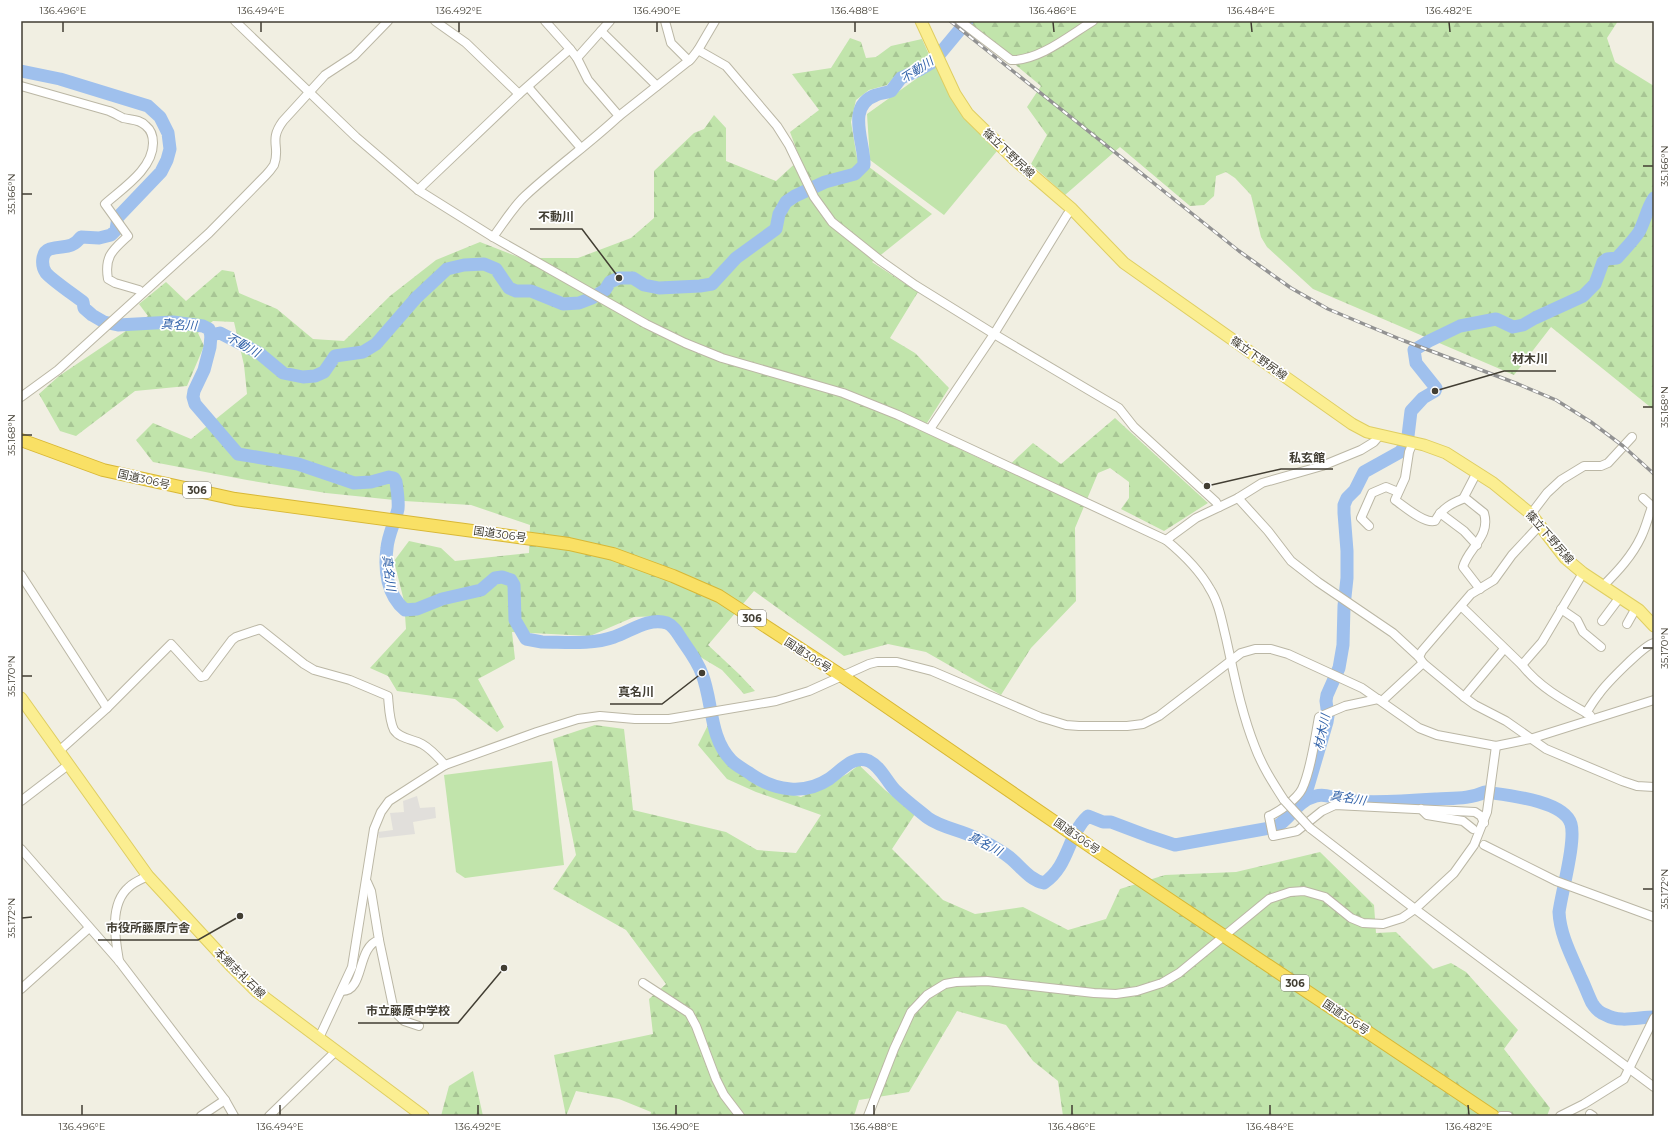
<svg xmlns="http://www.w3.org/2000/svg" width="1675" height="1137" viewBox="0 0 1675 1137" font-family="Montserrat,'Noto Sans JP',sans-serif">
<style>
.forest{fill:url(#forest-firs)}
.green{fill:#c1e4ab}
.parking{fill:#e1dfdb}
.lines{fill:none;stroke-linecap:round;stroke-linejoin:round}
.river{stroke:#9fc0ed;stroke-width:13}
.minor-casing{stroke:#bbb7a5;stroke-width:10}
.major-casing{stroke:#dfce62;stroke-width:13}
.highway-casing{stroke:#d8b735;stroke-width:14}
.minor{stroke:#fff;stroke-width:8}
.major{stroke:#fbee91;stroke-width:11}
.highway{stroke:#f9e065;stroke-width:12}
.rail-casing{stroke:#929292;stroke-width:3.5}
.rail{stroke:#fff;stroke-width:2;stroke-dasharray:6;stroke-linecap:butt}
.minor-bridge-casing{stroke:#bbb7a5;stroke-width:10;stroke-linecap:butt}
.minor-bridge{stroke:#fff;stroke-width:8}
.ticks{fill:none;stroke:#423e33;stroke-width:1.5}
.labels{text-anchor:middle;stroke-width:3.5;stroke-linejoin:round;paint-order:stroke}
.shield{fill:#fff;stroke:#7b7870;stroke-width:1}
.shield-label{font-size:10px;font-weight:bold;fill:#423e33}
.street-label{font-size:11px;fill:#423e33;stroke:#fff}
.water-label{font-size:12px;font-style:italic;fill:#3162a9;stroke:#fff}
.leader{fill:none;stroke:#423e33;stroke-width:1.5}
.callout-dot{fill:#423e33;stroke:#fff;stroke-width:1.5}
.callout-label{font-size:12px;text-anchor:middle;font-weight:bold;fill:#423e33;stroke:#fff;stroke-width:3.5;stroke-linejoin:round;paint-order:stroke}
.neatline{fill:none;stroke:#423e33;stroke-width:1.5}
.ticks-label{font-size:10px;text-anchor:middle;fill:#423e33}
</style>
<defs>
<pattern id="forest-firs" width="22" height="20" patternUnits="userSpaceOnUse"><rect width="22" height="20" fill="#c1e4ab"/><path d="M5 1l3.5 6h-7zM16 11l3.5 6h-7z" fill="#a7c594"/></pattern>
</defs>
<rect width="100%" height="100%" fill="#f1efe2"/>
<g class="forest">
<path d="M963,21H1618L1607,38L1615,62L1654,86V410L1551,327L1514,375L1313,289L1267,247L1261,237L1251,195L1235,178L1226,172L1216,176L1214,196L1204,205L1190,206L1120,147L1065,195L1031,164L1047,135L1027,107L1041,86Z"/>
<path d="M850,38L861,42L866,58L876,57L891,46L922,39L930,57L918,66L898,73L887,85L869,90L856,100L851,122L857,158L932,214L872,262L918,292L890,338L915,353L949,388L922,431L1004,470L1033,443L1061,464L1115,418L1208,503L1164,531L1121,509L1129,498V482L1110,468L1098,473L1075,528L1076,601L1031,648L1001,695L926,652L888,644L844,656L754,591L708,645L739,674L755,691L744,694L722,670L697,655L679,627L663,616L634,617L590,636L512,632L515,659L478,679L504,727L497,732L455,699L397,691L388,676L370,668L406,629L404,601L394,561L409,541L441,548L455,561L529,553L530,525L471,505L404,501L326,493L247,480L153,462L136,440L153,423L191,439L247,394L244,365L234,322L213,321L198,333L204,346L187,386L135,391L76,436L60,431L39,394L59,376L148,316L139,304L166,282L186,301L222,270L234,272L239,293L277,309L313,339L344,341L390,296L436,260L480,242L521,258H578L631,238L654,218V171L694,133L704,129L714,115L726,128V161L776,181L800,159L790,132L819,110L792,74L831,68Z"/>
<path d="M710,721C723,772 754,784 801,797L847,774L859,765L885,790L915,814L892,849L943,900L975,914L1023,907L1068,930L1106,919L1120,889L1165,875L1236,872L1320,852L1374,905L1376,933L1396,932L1433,969L1451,963L1466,972L1518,1030L1504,1049L1550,1108L1547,1116H1063L1058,1081L1033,1061L1006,1025L957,1011L909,1092L859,1100L854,1116H650L651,1112L619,1099L576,1091L566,1116L554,1055L653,1034L649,999L666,984L626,930L553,889L576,855L553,739L595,725L624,729L633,810L726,832L757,850L796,853L821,815L756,792L727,779L698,745Z"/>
<path d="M473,1071L483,1116H441L449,1086Z"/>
</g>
<g class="green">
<path d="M937,64L964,115L997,151L944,215L870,160L867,114Z"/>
<path d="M552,761L564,865L465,878L456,872L444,775Z"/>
</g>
<path class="parking" d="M417,796L420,808L435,807L436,818L413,822L415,834L379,838L378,832L393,830L390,813L404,812L403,801Z"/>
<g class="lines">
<g class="river">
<path d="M21,71L60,79L148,106L160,117L168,133L170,149L167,160L161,172L118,217L116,230L111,235L99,238L81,237C71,250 64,245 50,249C41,252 41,266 46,273C52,280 74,295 83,302L84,308L92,315L104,322L118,325L173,322L203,326L209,329L211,335L210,347L204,370L194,391L193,397L195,404L238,454L298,464L354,483L371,482L389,477L394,478L396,482C397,490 399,501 398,509C395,522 388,535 387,548C384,570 387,595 405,610L417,609L442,599L481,590L495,578L502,577L511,580L514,585L515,620L526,639L542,642C565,642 591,645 614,637C630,632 648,617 667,623C674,626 678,634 682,640C689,650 698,662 702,674C713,702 709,737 731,760C736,766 746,770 752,775C776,791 805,795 829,779C841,771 853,754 869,761C881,767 887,782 895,790C905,800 917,809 928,818C942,828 961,830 976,838C986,842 996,848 1005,854C1019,863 1027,879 1044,883C1070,865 1067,835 1088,816L1103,822H1111L1148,836L1175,845L1276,827C1292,817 1297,801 1316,796C1326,793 1340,800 1352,801C1380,803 1408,801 1437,799C1453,798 1470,799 1485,792C1505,795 1564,800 1571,824C1576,841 1562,891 1559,912C1560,935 1572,957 1581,978C1585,986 1588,995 1592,1003C1595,1008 1600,1013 1606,1015C1620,1023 1639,1017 1654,1017"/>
<path d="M211,335L220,333L259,353L283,373L303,377L315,376L324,372L335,356L363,352L376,344L416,298L447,269L464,265L484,264L496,269L509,288L516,291H531L563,304L579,303L592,298L605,290L610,282L619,278H633L644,285L659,288L700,286L712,284L736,258L776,229L779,214L786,202L795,196L825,182L855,174L864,165C865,143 845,106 876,95C881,93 886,93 891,91L901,78L921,69L933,62L967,21"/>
<path d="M1304,800L1327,722L1328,716L1326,701L1327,695L1339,668L1343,645L1344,606L1347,578V551L1344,513V505L1347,498L1355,490L1364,472L1400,452L1405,446L1408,436L1411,411L1423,398L1435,391L1436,388L1416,363L1414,350L1429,341L1460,326L1496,319L1513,327L1523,325L1535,318L1583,296L1595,284L1603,262L1607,259L1617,258C1624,250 1633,241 1639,232C1645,221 1647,208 1654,198"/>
</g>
<g class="minor-casing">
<g id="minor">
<path d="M235,21L356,137L418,190L493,237L646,324L685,343L722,358L843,393L898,415L1166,540C1183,554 1199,569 1210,589C1219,603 1222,622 1226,638C1234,674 1241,712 1255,747C1262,766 1273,783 1284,800"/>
<path d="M435,21L466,43L519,94"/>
<path d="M545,21L570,49L577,58L588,80L619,116L691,59L698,50L715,21"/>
<path d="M665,21L671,43L689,61"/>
<path d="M960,21L1011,60C1039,61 1070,35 1093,21"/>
<path d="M601,31L657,86"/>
<path d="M698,50L726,66L777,126L789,145L814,197L832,222L881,261L915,285L994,334L1119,408L1134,427L1216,502L1219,507"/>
<path d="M577,58L610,21"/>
<path d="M21,86L109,111C114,113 119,116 123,118C131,120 140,119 146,126C151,130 153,137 153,143C153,169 123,188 105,204L128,236C113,250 104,256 108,279L115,283L139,290L141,293"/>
<path d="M528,87L581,148"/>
<path d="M418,190L519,94L570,49"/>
<path d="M493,237C503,224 513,207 525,196C555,168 589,144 619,116"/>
<path d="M21,397L58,370L209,233L266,175C269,172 272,168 274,165C281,147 268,141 283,121L325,75L354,56L388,21"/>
<path d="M930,429L994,334L1067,215L1072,209"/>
<path d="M1413,442L1409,452L1405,478L1395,500C1404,506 1424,524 1435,521C1442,508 1452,503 1465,498"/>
<path d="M1477,472L1464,497L1484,513C1491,537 1468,548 1463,567L1480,589"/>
<path d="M1238,498L1268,531L1291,561L1318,582L1393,633L1419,657L1423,663L1382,701"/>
<path d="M1643,498L1654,508"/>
<path d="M1440,513L1464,531L1477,545"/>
<path d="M1531,514L1547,493L1561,480L1584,466H1601L1608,463L1632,437"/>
<path d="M1369,526L1361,518L1372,493L1386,487L1398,492"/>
<path d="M1166,540L1196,518L1238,498L1262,483L1322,466L1361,450L1374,442L1380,435"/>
<path d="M21,575L107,708"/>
<path d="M1603,586C1618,571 1632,556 1641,537C1646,527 1648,517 1652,507"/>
<path d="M1461,606L1522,665L1542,642L1583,573"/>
<path d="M1561,609L1577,620L1583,632L1601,647"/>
<path d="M1602,621L1620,597"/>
<path d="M1627,624L1636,608"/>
<path d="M1419,657L1422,651L1471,594L1494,580L1512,555L1539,526"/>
<path d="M1423,663L1464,697L1475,705L1506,721L1546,749L1622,781L1637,786L1654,787"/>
<path d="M1522,665C1540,688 1565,701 1590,715"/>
<path d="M1464,697L1504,649"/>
<path d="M1378,699L1345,706L1319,717C1315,738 1311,770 1302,789C1297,799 1279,812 1269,816L1273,836L1297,831L1322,811L1335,805L1475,812L1481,816L1484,823"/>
<path d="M1586,713C1590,707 1594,700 1599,694C1606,684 1644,645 1654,643"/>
<path d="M59,751L107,708L171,644L201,677L205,676L232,640L236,637L260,629L304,664L314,670L350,680L388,696C389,706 389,720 394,730C400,739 413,739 422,744C431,749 438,757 445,765"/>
<path d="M21,801L68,765"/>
<path d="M1421,809L1427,815L1463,821L1473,829"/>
<path d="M1310,828L1415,909L1654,1087"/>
<path d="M1484,845L1556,881L1654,917"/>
<path d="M21,849L119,961L225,1100L234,1116"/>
<path d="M379,940L394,1011L404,1021L419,1026"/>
<path d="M119,961C115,938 109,904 129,887C134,882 142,879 148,876"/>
<path d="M643,983L689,1013L696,1026L716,1079L724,1095L740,1116"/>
<path d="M21,989L89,928"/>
<path d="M342,991C365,991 356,947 379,940L371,891L367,882"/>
<path d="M319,1038L352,967L374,829L381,812L389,801L445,765L537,732L578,719L600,716L635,719H669L776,701L809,691L869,664L877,662H897L932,671L1040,717L1066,725L1079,726H1127L1143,724L1159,716L1241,653L1255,649H1271L1288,654L1362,688L1419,728L1437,735L1496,746L1530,739L1654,700"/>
<path d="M1590,1114L1593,1116"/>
<path d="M201,1116L225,1100"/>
<path d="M269,1116L336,1051"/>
<path d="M868,1116L894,1049L911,1012L927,995L945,984L956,982L987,981L1094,993L1116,994L1137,991L1162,983L1179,973L1269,899L1290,892L1304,891L1325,897L1351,918L1363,923L1383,924L1402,918L1415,909L1454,873L1474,845L1487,812L1496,746"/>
<path d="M1501,1116H1508"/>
<path d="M1560,1116L1584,1104L1624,1079L1654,1018"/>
</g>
</g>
<g class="major-casing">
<g id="major">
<path d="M921,21L955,94L968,114L1015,160L1072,209L1124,263L1352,424L1367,432L1424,445L1446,453L1493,483L1531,514L1565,558L1583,573L1639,610L1654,626"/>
<path d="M21,698L148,876L232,967L256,991L423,1116"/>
</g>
</g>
<g class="highway-casing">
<path id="highway" d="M21,440L103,470L235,499L569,544L613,554L673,576L719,596L842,676L1097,851L1493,1116"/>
</g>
<use href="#minor" class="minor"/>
<use href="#major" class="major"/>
<use href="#highway" class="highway"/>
<g class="rail-casing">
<path id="rail" d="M950,21L1239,251L1291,288L1328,309L1402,340L1518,384L1556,400L1591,422L1623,446L1654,474"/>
</g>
<use href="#rail" class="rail"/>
<g class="minor-bridge-casing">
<path id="minor-bridge" d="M1284,800L1310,828"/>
</g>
<use href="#minor-bridge" class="minor-bridge"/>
</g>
<path class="ticks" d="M63,22V32M261,22V32M459,22V32M657,22V32M855,22V32M1053,22L1054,32M1251,22L1252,32M1449,22L1450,32M1643,166H1653M22,194H32M1643,407H1653M22,435H32M1643,648H1653M22,676H32M1643,889H1653M22,918L32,917M82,1105V1115M280,1105V1115M478,1105V1115M676,1105V1115M874,1105V1115M1072,1105V1115M1270,1105V1115M1468,1105L1469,1115"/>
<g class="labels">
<g class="shield">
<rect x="183" y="482" width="28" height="16" rx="3"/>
<rect x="738" y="610" width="28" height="16" rx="3"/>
<rect x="1281" y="975" width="28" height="16" rx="3"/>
</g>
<g class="shield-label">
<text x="197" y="494">306</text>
<text x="752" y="622">306</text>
<text x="1295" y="987">306</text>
</g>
<g class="street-label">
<text transform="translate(1009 153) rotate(43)" y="4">篠立下野尻線</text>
<text transform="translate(1259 358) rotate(35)" y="4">篠立下野尻線</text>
<text transform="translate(144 479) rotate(13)" y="4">国道306号</text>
<text transform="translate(500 534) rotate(8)" y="4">国道306号</text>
<text transform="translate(1550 537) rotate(49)" y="4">篠立下野尻線</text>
<text transform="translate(808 655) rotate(33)" y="4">国道306号</text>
<text transform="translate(1077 836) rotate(35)" y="4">国道306号</text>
<text transform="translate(240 973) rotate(44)" y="4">本郷志礼石線</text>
<text transform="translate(1346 1017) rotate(34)" y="4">国道306号</text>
</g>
<g class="water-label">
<text transform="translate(917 70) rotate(-33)" y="4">不動川</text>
<text transform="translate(179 325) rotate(3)" y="4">真名川</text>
<text transform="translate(243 345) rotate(29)" y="4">不動川</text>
<text transform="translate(389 573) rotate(83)" y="4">真名川</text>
<text transform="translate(1322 732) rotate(-78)" y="4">材木川</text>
<text transform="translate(1348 798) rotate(9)" y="4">真名川</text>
<text transform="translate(985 844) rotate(28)" y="4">真名川</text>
</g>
</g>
<path class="leader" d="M619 278L582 229H530M1435 391L1504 371H1556M1207 486L1281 469H1333M702 673L662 704H610M240 916L198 940H98M504 968L458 1023H358"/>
<g class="callout-dot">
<circle cx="619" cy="278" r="4"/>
<circle cx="1435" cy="391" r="4"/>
<circle cx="1207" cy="486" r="4"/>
<circle cx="702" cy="673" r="4"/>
<circle cx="240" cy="916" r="4"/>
<circle cx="504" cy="968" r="4"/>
</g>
<g class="callout-label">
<text x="556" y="221">不動川</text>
<text x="1530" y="363">材木川</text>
<text x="1307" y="462">私玄館</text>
<text x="636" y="696">真名川</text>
<text x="148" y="932">市役所藤原庁舎</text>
<text x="408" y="1015">市立藤原中学校</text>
</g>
<rect width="1675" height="1137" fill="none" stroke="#ffffff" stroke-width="44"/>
<rect x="22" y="22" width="1631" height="1093" class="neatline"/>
<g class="ticks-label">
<text x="63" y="14">136.496°E</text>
<text x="261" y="14">136.494°E</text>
<text x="459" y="14">136.492°E</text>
<text x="657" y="14">136.490°E</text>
<text x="855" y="14">136.488°E</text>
<text x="1053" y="14">136.486°E</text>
<text x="1251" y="14">136.484°E</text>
<text x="1449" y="14">136.482°E</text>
<text transform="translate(1664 166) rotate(-90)" y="4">35.166°N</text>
<text transform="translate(11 194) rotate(-90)" y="4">35.166°N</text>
<text transform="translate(1664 407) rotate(-90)" y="4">35.168°N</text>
<text transform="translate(11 435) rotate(-90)" y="4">35.168°N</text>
<text transform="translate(1664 648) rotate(-90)" y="4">35.170°N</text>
<text transform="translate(11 676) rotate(-90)" y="4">35.170°N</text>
<text transform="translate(1664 889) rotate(-90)" y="4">35.172°N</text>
<text transform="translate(11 918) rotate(-90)" y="4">35.172°N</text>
<text x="82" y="1130">136.496°E</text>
<text x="280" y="1130">136.494°E</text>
<text x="478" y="1130">136.492°E</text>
<text x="676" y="1130">136.490°E</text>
<text x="874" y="1130">136.488°E</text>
<text x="1072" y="1130">136.486°E</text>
<text x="1270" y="1130">136.484°E</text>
<text x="1469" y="1130">136.482°E</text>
</g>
</svg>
